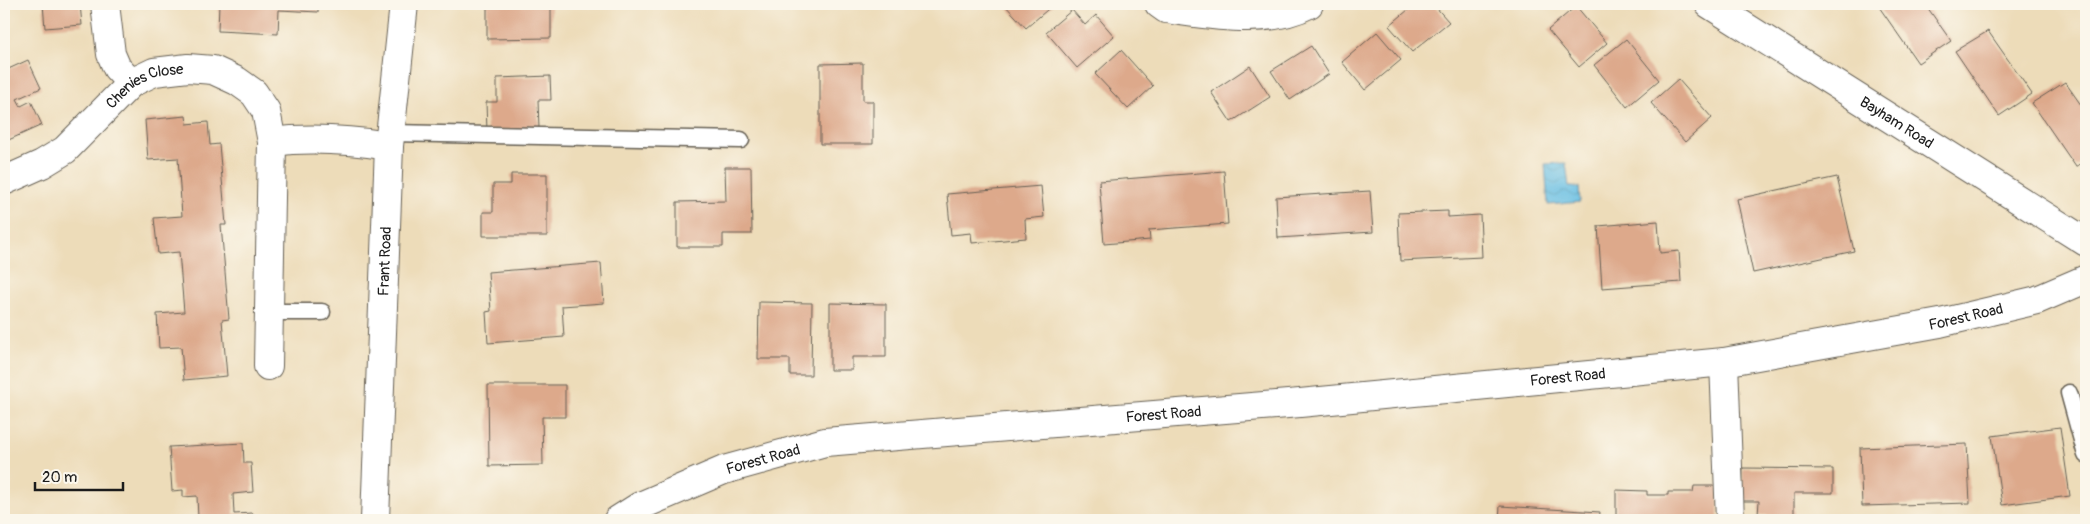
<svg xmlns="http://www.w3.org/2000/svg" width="2090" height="524" viewBox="0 0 2090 524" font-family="Pangolin,sans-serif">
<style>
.water{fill:url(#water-waves);stroke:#416d80}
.building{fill:#dda98b}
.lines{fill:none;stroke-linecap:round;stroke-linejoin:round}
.service-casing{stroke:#655f53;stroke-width:19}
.minor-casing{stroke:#655f53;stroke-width:30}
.tertiary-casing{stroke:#655f53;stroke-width:30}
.secondary-casing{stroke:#655f53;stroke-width:30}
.primary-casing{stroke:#655f53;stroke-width:30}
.service{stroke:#fff;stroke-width:16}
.minor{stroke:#fff;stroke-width:28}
.tertiary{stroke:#fff;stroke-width:28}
.secondary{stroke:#fff;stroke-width:28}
.primary{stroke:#fff;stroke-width:28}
.labels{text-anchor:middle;stroke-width:4.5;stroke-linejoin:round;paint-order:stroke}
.street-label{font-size:15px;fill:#1c1c1c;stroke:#fbf7ec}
</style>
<defs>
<pattern id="water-waves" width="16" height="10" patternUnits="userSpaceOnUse" patternTransform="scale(1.25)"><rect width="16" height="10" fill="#66bee3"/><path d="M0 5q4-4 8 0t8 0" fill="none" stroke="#58a3c2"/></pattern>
</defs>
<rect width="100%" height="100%" fill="#fbf7ec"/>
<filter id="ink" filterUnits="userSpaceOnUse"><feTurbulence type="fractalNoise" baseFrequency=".02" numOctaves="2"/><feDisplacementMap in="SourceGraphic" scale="10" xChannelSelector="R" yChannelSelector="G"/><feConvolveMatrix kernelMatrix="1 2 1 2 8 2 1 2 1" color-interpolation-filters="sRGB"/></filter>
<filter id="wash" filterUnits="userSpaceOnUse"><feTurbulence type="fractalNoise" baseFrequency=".0096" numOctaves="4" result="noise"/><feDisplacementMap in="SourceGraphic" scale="20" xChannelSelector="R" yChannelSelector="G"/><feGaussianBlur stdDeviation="1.12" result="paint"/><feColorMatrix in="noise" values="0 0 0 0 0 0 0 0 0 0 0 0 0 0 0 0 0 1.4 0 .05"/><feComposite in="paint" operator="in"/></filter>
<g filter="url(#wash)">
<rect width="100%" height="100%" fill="#eddcb9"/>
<path class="water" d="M1566,163L1569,187H1579L1580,202L1548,205L1545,164Z"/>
<g id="blocks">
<g class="building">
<path d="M43,4H80L82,25L45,28Z"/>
<path d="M219,4H318V12L279,10L278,34L218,31Z"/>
<path d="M487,4H551V38L487,39Z"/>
<path d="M1004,4H1054L1026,28Z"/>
<path d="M1415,4H1433L1449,22L1412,52L1389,26Z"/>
<path d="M1877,4H1925L1951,41L1918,63Z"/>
<path d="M1576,6L1607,43L1579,67L1548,30Z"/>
<path d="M1072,10L1085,25L1096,15L1114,36L1077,68L1046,32Z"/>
<path d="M1988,31L2032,94L1999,116L1955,51Z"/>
<path d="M1377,32L1401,60L1365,90L1342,62Z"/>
<path d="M1626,39L1659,80L1627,107L1594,65Z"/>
<path d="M1311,46L1329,74L1290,100L1271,71Z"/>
<path d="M1121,50L1153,86L1128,109L1095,74Z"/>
<path d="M28,60L41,88L17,99L21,106L31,101L42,125L4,142V71Z"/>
<path d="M863,63V101H873V144H820V64Z"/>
<path d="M1250,66L1270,97L1231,122L1211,92Z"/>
<path d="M550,76L551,100H538L539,129L487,131L486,102H497V78Z"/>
<path d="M1678,79L1712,118L1685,142L1651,103Z"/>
<path d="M2065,82L2086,112V160L2076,167L2032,103Z"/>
<path d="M186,116L187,124L208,122L210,145L219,144L226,225H221L229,319L222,320L227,376L184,380L181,347L159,348L157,314L184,312L179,252L158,254L154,218L182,216L178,158L148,160L145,120Z"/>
<path d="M725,167H751L752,234H723V247H677V202L726,201Z"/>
<path d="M1224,171L1228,224L1149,230L1150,240L1104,244L1099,181Z"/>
<path d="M511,174H547V236H483V212H493V184H511Z"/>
<path d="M1837,177L1854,251L1753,273L1737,199Z"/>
<path d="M1041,186L1044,217L1025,219L1026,238L972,243L971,233L951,235L947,194Z"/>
<path d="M1370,191L1373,232L1278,238L1276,197Z"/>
<path d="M1448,211V217L1480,215L1482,257L1400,261L1398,213Z"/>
<path d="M1658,221L1660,253L1679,251L1681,282L1602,288L1598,226Z"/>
<path d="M601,263L604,303L562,306L564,337L488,343L486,312L491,311L488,272Z"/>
<path d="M759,302L812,303L811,375H790V359H758Z"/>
<path d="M830,303L886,304V357H852V370H830Z"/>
<path d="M488,385H565V417H542L543,465L489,466Z"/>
<path d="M2060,427L2070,496L2002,505L1992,436Z"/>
<path d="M243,443L244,463H251L253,492L233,494L234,514L253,513L254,520H183L198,518L197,496L183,497V490L172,491L169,447Z"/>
<path d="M1967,444L1970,503L1862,506L1860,448Z"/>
<path d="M1743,468L1833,469V493H1794V516L1758,515L1759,501H1742Z"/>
<path d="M1694,486H1719L1718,520H1616V490L1647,491V495H1668V492H1693Z"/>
<path d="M1500,506L1600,512L1599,520H1499Z"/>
</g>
</g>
</g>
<g filter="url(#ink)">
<use href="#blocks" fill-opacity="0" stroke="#655f53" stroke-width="1"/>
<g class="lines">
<g class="service-casing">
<g id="service">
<path d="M391,133L741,140"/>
<path d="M269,312H322"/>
<path d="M2069,393L2086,455"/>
</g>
</g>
<g class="minor-casing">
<g id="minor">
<path d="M105,4L111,54L117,68L131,83"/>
<path d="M1159,4L1166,9C1212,15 1267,26 1309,4"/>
<path d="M272,142C312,137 350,140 389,146"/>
<path id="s1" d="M4,181L42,164L65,150L131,83L154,72L188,68L213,70L237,81L254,93L266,111L272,142L268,366"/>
<path d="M1724,362L1730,520"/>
</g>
</g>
<g class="tertiary-casing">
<g id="tertiary">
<path id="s2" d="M618,520L640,506L724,470L825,442L1300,403L1724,362L1940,323L2037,300L2086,279"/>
</g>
</g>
<g class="secondary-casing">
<g id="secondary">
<path id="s3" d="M1709,4L2086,242"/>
</g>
</g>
<g class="primary-casing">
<g id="primary">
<path id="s4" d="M375,520L389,146L404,4"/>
</g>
</g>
<use href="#service" class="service"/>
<use href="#minor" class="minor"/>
<use href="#tertiary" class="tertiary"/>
<use href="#secondary" class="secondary"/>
<use href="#primary" class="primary"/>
</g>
</g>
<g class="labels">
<g class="street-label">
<text dy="5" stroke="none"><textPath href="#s1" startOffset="174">Chenies Close</textPath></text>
<text dy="5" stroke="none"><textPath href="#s3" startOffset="222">Bayham Road</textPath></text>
<text dy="5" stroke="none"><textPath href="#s4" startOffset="259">Frant Road</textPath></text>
<text dy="5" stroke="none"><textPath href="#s2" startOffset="1371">Forest Road</textPath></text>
<text dy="5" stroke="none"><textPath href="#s2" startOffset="968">Forest Road</textPath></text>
<text dy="5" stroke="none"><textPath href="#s2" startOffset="562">Forest Road</textPath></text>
<text dy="5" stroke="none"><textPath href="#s2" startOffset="158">Forest Road</textPath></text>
</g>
</g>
<rect width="2090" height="524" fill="none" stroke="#fbf7ec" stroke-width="20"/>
<path d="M35 482v8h88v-8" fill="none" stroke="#1c1c1c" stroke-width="2.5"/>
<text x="42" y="482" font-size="15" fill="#1c1c1c" stroke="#fbf7ec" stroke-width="4" paint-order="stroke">20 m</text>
</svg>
